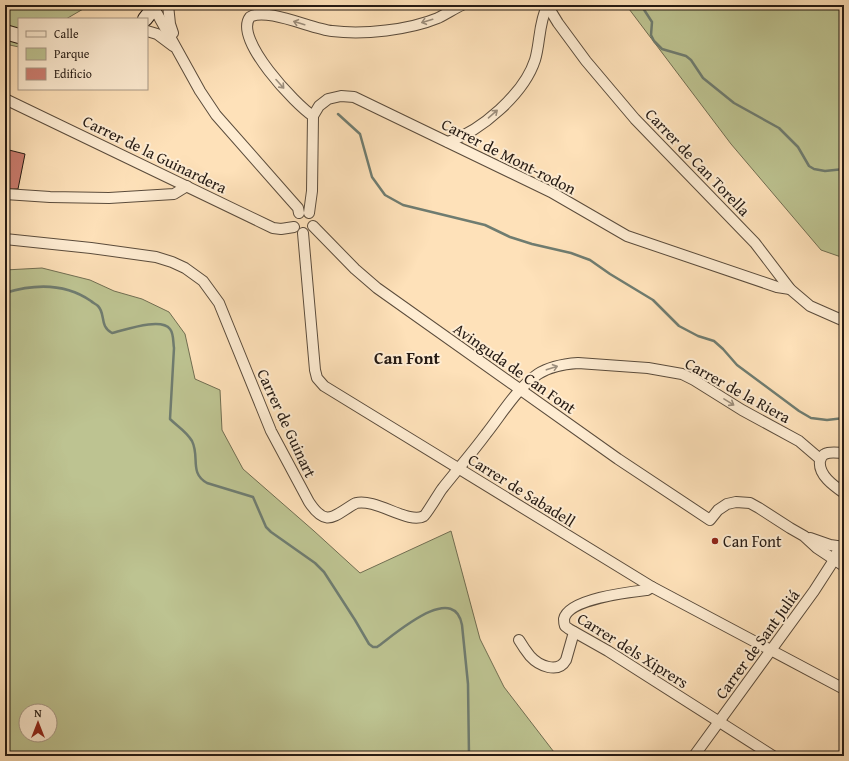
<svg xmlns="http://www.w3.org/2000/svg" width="849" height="761" viewBox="0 0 849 761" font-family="'Gentium Book Plus',serif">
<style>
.green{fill:#bdc391;stroke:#716e52;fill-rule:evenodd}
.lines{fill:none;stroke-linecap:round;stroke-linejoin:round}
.stream{stroke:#6f7c70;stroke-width:2.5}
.building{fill:#cc7d70;stroke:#251a13;filter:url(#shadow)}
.street-casing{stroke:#5b4c3c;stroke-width:12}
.secondary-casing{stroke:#251a13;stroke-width:16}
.street{stroke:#feecd2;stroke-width:10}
.secondary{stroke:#feecd2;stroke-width:14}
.oneway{stroke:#9c8e7c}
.poi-dot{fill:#8f2418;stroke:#feecd2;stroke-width:1.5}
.labels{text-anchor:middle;stroke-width:4;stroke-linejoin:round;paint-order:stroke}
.street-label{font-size:16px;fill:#251a13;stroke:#feecd2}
.poi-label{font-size:16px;fill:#251a13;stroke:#feecd2;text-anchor:start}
.neighbourhood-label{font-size:17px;font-weight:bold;fill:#251a13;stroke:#feecd2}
</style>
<defs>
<filter id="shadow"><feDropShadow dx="-2.5" dy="2.5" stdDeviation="1" flood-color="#0004"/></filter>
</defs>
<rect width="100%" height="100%" fill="#fee1b9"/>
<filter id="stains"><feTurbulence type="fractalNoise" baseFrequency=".005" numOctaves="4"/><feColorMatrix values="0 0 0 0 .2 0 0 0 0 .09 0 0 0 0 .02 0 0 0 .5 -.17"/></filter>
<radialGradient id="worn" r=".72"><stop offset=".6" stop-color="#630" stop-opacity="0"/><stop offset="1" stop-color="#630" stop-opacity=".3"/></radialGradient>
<g class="green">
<path d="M5,5H90L66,19H19V47L5,44Z"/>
<path d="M626,5H844V258L821,250L731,144Z"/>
<path d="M42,268L90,280L114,291L142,299L169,312L185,334L195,379L220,390L222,430L243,469L314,531L360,573L451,531L480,639L504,687L557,756H5V270ZM26,711H50V735H26Z"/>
</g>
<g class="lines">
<g class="stream">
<path d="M641,5L652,22L651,35L654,41L662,49L686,56L691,60L703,78L734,103L779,128L798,147L809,166L814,169L825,171L844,169"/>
<path d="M338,114L360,134L372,177L385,195L403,205L485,225L510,237L532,244L571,253L590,260L610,274L653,300L679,326L698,336L714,341L723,349L737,365L799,411L811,418L827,420L844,418"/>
<path d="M5,293C34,284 65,283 91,301C93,303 96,304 98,306C106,314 99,326 112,333C125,330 161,317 170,329C174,334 173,343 174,348L170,419C178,427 186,431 192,441C200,457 189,473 207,483L253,497L266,527L271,532L315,563L324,572L355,620L369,644L373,647H377C394,635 454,581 462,625L468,684L469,756"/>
</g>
</g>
<path class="building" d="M5,149L25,154L18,189H5Z"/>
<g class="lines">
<g class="street-casing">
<g id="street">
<path d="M168,5L170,24L173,33"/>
<path d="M547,5L558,23L586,61L635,119L755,243L790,289L810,306L844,321"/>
<path d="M154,8L200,91L216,115L290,199L298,208L299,213"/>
<path d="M147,31L157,34L173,46"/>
<path d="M5,99L273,228L281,229L294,227"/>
<path d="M313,116C296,105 233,39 250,17C266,7 312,29 332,31C364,35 409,30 438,18C446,14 454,9 462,5"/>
<path d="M448,142C481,131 524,94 535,60C540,44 539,21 547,7"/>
<path d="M5,194L50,197L109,198L174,194L187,186"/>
<path d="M309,213L312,191L313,116L319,106L328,99L341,96L354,97L551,192L627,236L777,287L790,289"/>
<path d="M313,226L355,269L377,288L618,459L710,520L718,510L727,504L736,502L750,503L759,508L790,528L804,536L817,548L844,566"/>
<path d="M303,233L315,370L317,378L324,386L652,587L844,689"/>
<path d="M5,239L91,248L156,257L172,262L185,268L203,281L219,303L271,431L309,502C327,529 334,515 356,503C376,498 409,525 424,516C426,515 439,493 442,489C457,470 472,453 486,434C502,414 516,389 538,374C550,366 564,364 578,363L648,368L682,374L694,380L742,410L799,441L820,459"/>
<path d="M844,453C839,453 830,451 825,454C822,455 821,458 820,461C818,475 834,486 844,493"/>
<path d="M810,538L830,545L844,547"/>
<path d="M652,587L647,590C630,592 568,599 564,619C564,621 564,623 565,626L569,629L608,651L773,756"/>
<path d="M519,640C522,645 526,651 530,656C539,666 558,674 566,660L574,632"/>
<path d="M694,756L814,591L834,560L839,547"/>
</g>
</g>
<g class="secondary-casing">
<g id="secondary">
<path d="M145,19L156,5"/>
<path d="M5,32L19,36"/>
</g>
</g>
<use href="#street" class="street"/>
<use href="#secondary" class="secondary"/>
</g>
<defs><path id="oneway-shaft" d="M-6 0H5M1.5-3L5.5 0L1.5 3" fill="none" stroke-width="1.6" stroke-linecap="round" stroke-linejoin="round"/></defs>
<g class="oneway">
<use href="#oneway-shaft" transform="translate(427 21) rotate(163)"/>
<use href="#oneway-shaft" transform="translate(299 23) rotate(-163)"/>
<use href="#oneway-shaft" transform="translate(280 84) rotate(48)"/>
<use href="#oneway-shaft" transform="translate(493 114) rotate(-41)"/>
<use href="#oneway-shaft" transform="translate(552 368) rotate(-18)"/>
<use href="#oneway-shaft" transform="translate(729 402) rotate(32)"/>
</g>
<circle class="poi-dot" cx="715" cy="541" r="4"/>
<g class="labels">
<g class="street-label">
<text transform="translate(155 154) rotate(26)" y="6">Carrer de la Guinardera</text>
<text transform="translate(509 156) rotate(27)" y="6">Carrer de Mont-rodon</text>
<text transform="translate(698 162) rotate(46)" y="6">Carrer de Can Torella</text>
<text transform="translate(515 368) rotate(35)" y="6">Avinguda de Can Font</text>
<text transform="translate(738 390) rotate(29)" y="6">Carrer de la Riera</text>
<text transform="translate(287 423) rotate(65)" y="6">Carrer de Guinart</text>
<text transform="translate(522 490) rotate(32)" y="6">Carrer de Sabadell</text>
<text transform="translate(757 644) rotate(-54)" y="6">Carrer de Sant Juliá</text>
<text transform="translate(633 650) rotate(32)" y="6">Carrer dels Xiprers</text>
</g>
<g class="poi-label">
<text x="723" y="547">Can Font</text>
</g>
<g class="neighbourhood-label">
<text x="407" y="364">Can Font</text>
</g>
</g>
<rect width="849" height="761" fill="none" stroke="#fee1b9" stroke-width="20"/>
<rect x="6" y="6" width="837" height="749" fill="none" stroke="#251a13" stroke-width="2"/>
<rect x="10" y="10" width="829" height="741" fill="none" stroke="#251a13"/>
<rect x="18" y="18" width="130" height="72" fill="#feecd2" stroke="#a79886"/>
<rect x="26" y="31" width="20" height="6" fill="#feecd2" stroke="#a79886"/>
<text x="54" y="38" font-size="12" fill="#251a13">Calle</text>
<rect x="26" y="48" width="20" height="12" fill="#bdc391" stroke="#a79886"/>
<text x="54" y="58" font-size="12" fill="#251a13">Parque</text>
<rect x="26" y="68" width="20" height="12" fill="#cc7d70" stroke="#a79886"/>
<text x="54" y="78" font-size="12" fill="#251a13">Edificio</text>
<g transform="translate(38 723)"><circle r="19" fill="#feecd2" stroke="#a79886"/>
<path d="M0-3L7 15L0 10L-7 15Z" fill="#8f2418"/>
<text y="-6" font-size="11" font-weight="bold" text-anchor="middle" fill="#251a13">N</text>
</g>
<rect width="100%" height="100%" filter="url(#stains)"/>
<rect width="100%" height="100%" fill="url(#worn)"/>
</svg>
